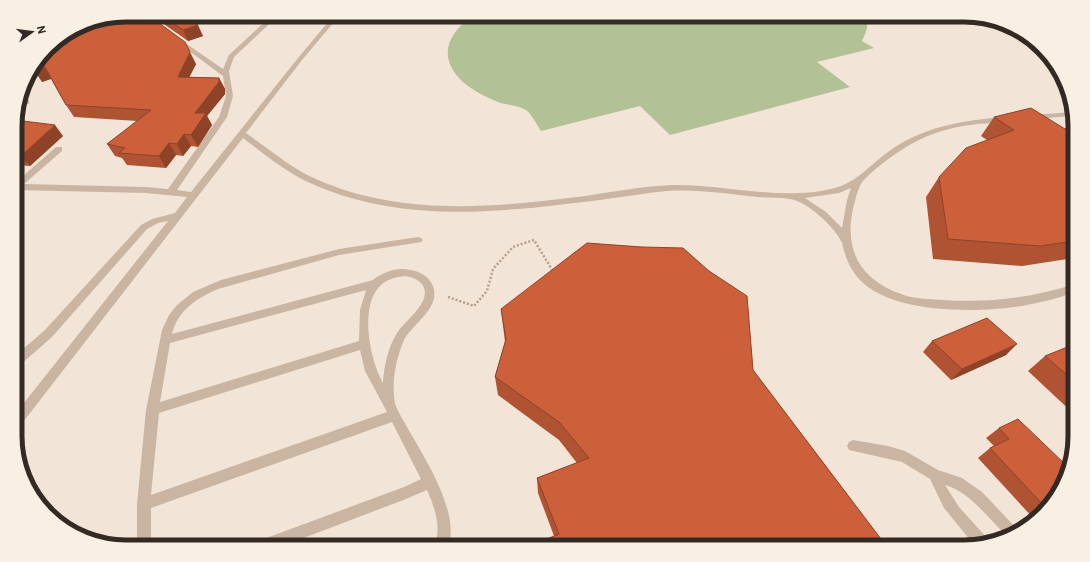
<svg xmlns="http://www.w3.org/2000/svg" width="1090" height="562" viewBox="0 0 1090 562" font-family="'IBM Plex Sans',sans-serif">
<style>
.green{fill:#b2c196}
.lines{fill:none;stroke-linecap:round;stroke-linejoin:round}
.path-far1{stroke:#b69f8d;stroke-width:1.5;stroke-dasharray:1.5 1.5;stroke-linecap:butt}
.path{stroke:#b69f8d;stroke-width:2.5;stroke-dasharray:2 2;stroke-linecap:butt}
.minor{fill:#cab5a2;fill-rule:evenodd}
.wall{fill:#af5333}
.shaded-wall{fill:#8e4329}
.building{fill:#cb603b;stroke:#8e4329}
.rim{fill:none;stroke:#342a25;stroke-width:5}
</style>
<rect width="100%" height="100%" fill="#f2e5d7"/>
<path class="green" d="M474,15H865C870,25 866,32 862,41L874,48L817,62L850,87L670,135L640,106L541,131C537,125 531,112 524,109C516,105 506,105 498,102C484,96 469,89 459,78C437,54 450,31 474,15Z"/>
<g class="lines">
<path class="path-far1" d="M889,15L906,22L925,21"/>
<path class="path" d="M448,297L474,306L487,291L493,269L513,247L534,240L554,273"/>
<g class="minor">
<path d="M272,15H279L234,57L229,71L233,96L227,117L177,190L191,192L298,58L334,15H340L302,60L246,133C269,149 291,168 316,179C399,216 489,208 577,197C608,193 640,186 672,185C726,184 782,202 835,188C857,182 871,164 888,152C921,127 964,120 1005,117L1009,119L1008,121C998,123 987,123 978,124C958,126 937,131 919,140C902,148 876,167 863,181C858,187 855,201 853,209C844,251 861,280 901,294C914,299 929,299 943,300C989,303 1031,298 1075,284V292C1059,298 1043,302 1027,305C982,313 895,315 861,281C853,273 848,263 845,254C843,249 843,244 841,241C834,226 806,201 790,199C779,197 768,198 758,197C728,194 698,189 667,191C645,193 623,197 600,200C503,212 403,225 310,183C286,172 264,154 243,138L20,426L16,427V413L168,221L158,223L147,229L52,337L20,365L16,367V355L44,331L141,225L152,219L175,213L187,197L146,193L15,190V183L56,147H62V151L24,184L146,187L168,189L219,117L226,96L223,76L173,39L178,38L223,69L229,55ZM851,188L847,200L842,228L826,212L805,198L839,193Z"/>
<path d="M952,15L941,19L938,17L942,15Z"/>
<path d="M982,19C1001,24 1021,33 1035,45H1031L983,21Z"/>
<path d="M22,95L29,100V104H23L20,100Z"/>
<path d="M1074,112V116L1031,119L1027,117L1031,115Z"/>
<path d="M418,237L421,238L423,240L421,242L339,255L218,289C197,298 178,310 172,334L373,280C383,272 398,267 410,270C419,271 428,276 432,284C443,307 413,323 404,340C396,358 391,384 395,403C397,411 403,419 407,427C424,457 461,513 448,547H434C442,528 435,508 427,490L406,499L280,547H254L256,542L261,540L404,487L421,479L392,422L151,508V547H137V504L146,410L162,330L169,315L177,305L193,292L221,280L339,249ZM405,276C412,277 417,279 422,284C434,301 405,320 397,333C388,348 384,365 383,383C370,360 359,307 380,286C387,279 396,277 405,276ZM366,290L360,310L359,341L160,402L170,343ZM360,350L365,371L387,412L151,495L159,413Z"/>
<path d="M853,440L888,446L905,451L938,470L962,478L982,492L1019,531L1006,535C988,518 970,492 945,485L959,507L987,538L988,541L975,546L944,508L930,479L902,462L849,450L847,446L849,442Z"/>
</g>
</g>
<g class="wall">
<path d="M151,15H187L203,36L188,41Z"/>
<path d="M53,43L196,64L189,77L219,78L225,89V94L207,116L212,125L198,147L191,146L183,156L176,155L166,168L127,165L122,158L115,156L107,144L138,121L74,117L66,105L51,79L42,82Z"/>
<path d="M994,117L1065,129L1074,124V258L1022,266L933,259L926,197L939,177L987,140L981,136Z"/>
<path d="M15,120L63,136L30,166L15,165Z"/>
<path d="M501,309L753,370L887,547L554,536L538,493L537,478L577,463L559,440L498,395L495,377L505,342Z"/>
<path d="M932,341L1006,355L951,380L923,352Z"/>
<path d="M1075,344V415L1028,371L1045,356Z"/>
<path d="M999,428L1063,486L1034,519L978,458L990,448L994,446L986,438Z"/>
</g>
<g class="shaded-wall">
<path d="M198,25L203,36L188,41L183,30Z"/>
<path d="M190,52L196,64L184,88L178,77Z"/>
<path d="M45,67L53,78L42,82L34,70Z"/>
<path d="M219,78L225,89V94L207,116L212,125L198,147L191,135L195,113Z"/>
<path d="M55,125L63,136L30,166L21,156Z"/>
<path d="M184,134L191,146L183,156L177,144Z"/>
<path d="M169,143L176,155L166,168L159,156Z"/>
<path d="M16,270L20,274L16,279Z"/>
<path d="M1017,344L1006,355L951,380L962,369Z"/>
</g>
<g class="building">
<path d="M126,15H148L185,42L190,52L178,77L219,78V82L195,113H206L191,135L184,134L177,144L169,143L159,156L119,153L125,148L107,144L151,110L66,105L45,67L34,70L33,68L53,43L83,23Z"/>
<path d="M161,15H187L198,25L183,30Z"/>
<path d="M1031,108L1065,129L1074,124V241L1040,246L948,239L939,177L966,148L1014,130L994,117Z"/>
<path d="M15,120L55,125L21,156L15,155Z"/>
<path d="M587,243L642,247L683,248L709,271L747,296L753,370L887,547H527L559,534L537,478L589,458L559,422L495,377L506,339L501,309Z"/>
<path d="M987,318L1017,344L962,369L932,341Z"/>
<path d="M1075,344V382L1045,356Z"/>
<path d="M1018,419L1068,467L1063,486L1045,507L990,448L1009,439L999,428Z"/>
</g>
<path d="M0 0H1090V562H0ZM126 22H964A104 104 0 0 1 1068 126V436A104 104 0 0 1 964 540H126A104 104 0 0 1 22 436V126A104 104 0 0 1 126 22Z" fill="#faefe3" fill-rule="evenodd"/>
<path class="rim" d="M126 22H964A104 104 0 0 1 1068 126V436A104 104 0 0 1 964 540H126A104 104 0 0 1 22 436V126A104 104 0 0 1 126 22Z"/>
<g transform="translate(32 32) rotate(76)" stroke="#faefe3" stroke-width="3" paint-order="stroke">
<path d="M0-3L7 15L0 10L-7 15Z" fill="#342a25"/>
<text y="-6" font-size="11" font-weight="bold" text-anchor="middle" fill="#342a25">N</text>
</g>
</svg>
